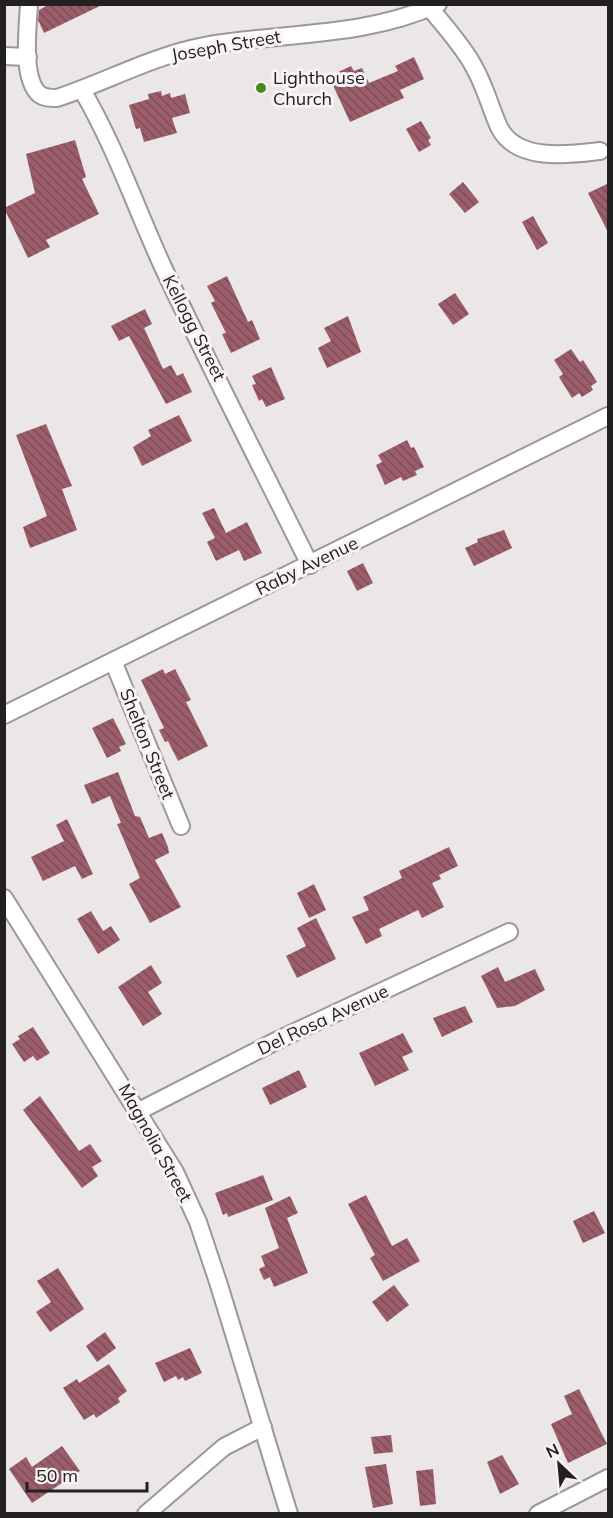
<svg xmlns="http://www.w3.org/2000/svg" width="613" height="1518" viewBox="0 0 613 1518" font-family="Mulish,sans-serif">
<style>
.building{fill:url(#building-back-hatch)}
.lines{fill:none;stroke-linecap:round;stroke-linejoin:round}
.minor-casing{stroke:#9d9898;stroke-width:20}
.minor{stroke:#fff;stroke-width:16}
.poi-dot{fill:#4d851f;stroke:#f8f3f4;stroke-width:2}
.labels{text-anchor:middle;stroke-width:6;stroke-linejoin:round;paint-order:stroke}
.street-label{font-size:18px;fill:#222021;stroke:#f8f3f4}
.poi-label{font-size:18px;fill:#222021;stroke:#f8f3f4;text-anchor:start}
</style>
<defs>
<pattern id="building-back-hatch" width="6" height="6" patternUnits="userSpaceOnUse" patternTransform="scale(1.5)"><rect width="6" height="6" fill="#9b5d6a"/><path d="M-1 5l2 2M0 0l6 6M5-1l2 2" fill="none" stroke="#7e4c57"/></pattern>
</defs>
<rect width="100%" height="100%" fill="#ebe6e7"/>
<g class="building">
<path d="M50,4H104L44,33L38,20L39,10Z"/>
<path d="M414,57L424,79L400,90L404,98L350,122L331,81L336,79L334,74L351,66L354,71L362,68L369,83L398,71L395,66Z"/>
<path d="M161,91L162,96L170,93L171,98L185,94L190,113L172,118L177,133L144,142L140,128L136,129L129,105L149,99L148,94Z"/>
<path d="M421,121L431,138L428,140L431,145L419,152L406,129Z"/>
<path d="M75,140L86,177L82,179L99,214L46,240L50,247L28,258L4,208L35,193L26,154Z"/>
<path d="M463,182L479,202L465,213L449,194Z"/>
<path d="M609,183V234L588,193Z"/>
<path d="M533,216L548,243L537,250L522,222Z"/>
<path d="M227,276L248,322L252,320L260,339L231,353L222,334L226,333L211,303L215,301L207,286Z"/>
<path d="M455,293L469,314L453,325L438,304Z"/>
<path d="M145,309L152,324L144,328L163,369L171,365L177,376L183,373L192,392L166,404L129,336L119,341L111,326Z"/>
<path d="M348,316L361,352L327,368L318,348L331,341L324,328Z"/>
<path d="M571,349L580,362L583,360L597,382L591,386L593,390L582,397L579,393L572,398L559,377L563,374L554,360Z"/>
<path d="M271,367L285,399L266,407L262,399L259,401L252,385L256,384L252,376Z"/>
<path d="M179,415L192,441L142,466L133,447L151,436L148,430Z"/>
<path d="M46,424L72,486L62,489L77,530L30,548L23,527L47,516L16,435Z"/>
<path d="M407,440L411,448L414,447L424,467L415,471L417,475L403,481L401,477L385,485L376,465L382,462L378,455Z"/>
<path d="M214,508L226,533L247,522L262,553L244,561L239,550L216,561L207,542L215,538L202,513Z"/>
<path d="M504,530L512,548L474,566L465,548L478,542L477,539Z"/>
<path d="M363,563L373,583L357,591L347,571Z"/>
<path d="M163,669L165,674L175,669L191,700L186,702L208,746L178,761L168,741L165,742L159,730L164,728L141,680Z"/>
<path d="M113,718L126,744L119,747L121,751L107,758L92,728Z"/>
<path d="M118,772L135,816L140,817L149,838L162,833L168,847L169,853L155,860L181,907L150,923L129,884L140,878L117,824L121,823L110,796L92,804L84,785Z"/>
<path d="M67,819L93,874L82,879L75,866L43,881L31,857L64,841L56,825Z"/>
<path d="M449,847L458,866L439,875L441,879L432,883L444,907L422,918L418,910L379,929L382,936L366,944L352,917L369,910L363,897L402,878L399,871Z"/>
<path d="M314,884L326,910L309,918L297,893Z"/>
<path d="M91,911L103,931L111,926L120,940L98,954L77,919Z"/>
<path d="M316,918L336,959L297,978L286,956L306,946L297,928Z"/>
<path d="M151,965L162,983L148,992L162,1014L143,1026L118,987Z"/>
<path d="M498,967L505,982L535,969L545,990L515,1006L497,1008L481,976Z"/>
<path d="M465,1006L473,1022L442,1037L433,1018Z"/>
<path d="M33,1027L50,1053L37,1061L33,1056L24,1062L12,1044L20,1039L18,1036Z"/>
<path d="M403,1033L413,1052L402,1057L409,1070L375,1086L359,1053Z"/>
<path d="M299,1070L307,1087L270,1105L262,1088Z"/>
<path d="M40,1096L79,1151L90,1144L102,1161L92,1167L98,1176L82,1188L23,1110Z"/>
<path d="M263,1175L273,1200L228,1217L227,1213L223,1215L215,1193Z"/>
<path d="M366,1195L392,1246L407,1238L420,1261L383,1281L370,1258L375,1255L348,1204Z"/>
<path d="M290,1196L298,1213L287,1218L308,1273L274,1287L270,1277L264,1280L259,1269L265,1266L261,1256L279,1248L265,1208Z"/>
<path d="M594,1211L605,1233L583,1243L573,1221Z"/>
<path d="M58,1268L84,1309L50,1332L36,1312L51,1302L37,1281Z"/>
<path d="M394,1285L409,1305L387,1322L372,1302Z"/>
<path d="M105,1332L116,1348L97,1362L86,1346Z"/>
<path d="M190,1348L202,1373L185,1381L183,1377L178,1380L176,1376L164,1382L155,1363Z"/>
<path d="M109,1364L127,1391L118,1398L120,1402L96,1418L94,1414L84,1420L63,1388L77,1379L79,1383Z"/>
<path d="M579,1389L607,1444L568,1463L551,1424L572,1414L564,1396Z"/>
<path d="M391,1435L393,1452L374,1454L371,1437Z"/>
<path d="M62,1446L80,1471L32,1503L9,1469L26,1457L32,1467Z"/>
<path d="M502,1455L519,1484L500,1494L487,1462Z"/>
<path d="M386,1464L393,1504L373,1508L365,1467Z"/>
<path d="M433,1469L436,1504L420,1506L416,1471Z"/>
</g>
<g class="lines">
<g class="minor-casing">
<g id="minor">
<path d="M29,4C28,27 21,77 39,94C44,98 51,98 57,98C106,82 152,56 204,46C282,32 364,38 438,4"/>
<path d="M430,8C445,27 463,46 474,67C485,86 490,107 499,127C516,162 568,155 600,151"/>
<path d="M4,56L28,57"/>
<path d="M82,90C115,146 136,208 163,267C210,367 261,466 310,565"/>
<path d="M113,661L181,826"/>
<path d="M4,715L608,416"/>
<path d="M4,898L175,1172L198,1222L219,1285L289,1514"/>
<path d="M139,1111L280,1039L509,932"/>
<path d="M146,1514L224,1447L263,1427"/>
<path d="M538,1514L608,1478"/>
</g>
</g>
<use href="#minor" class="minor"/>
</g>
<circle class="poi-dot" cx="261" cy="88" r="6"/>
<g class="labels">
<g class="street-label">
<text transform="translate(226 46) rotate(-10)" y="6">Joseph Street</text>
<text transform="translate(194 328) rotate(63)" y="6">Kellogg Street</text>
<text transform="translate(307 566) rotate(-26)" y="6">Raby Avenue</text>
<text transform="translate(147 744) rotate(68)" y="6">Shelton Street</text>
<text transform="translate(323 1020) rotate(-25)" y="6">Del Rosa Avenue</text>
<text transform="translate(155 1143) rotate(61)" y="6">Magnolia Street</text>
</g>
<g class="poi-label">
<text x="273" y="84">Lighthouse<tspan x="273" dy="21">Church</tspan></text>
</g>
</g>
<rect width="613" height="1518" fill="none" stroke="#222021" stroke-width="12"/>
<g transform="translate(559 1464) rotate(334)" stroke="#f8f3f4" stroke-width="4.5" paint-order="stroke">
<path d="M0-4.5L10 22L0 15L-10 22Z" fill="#222021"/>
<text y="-9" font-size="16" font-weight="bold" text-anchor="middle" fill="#222021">N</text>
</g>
<path d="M27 1482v9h120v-9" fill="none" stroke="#222021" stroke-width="3"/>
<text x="36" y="1482" font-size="18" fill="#222021" stroke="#f8f3f4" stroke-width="4.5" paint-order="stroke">50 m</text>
</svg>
